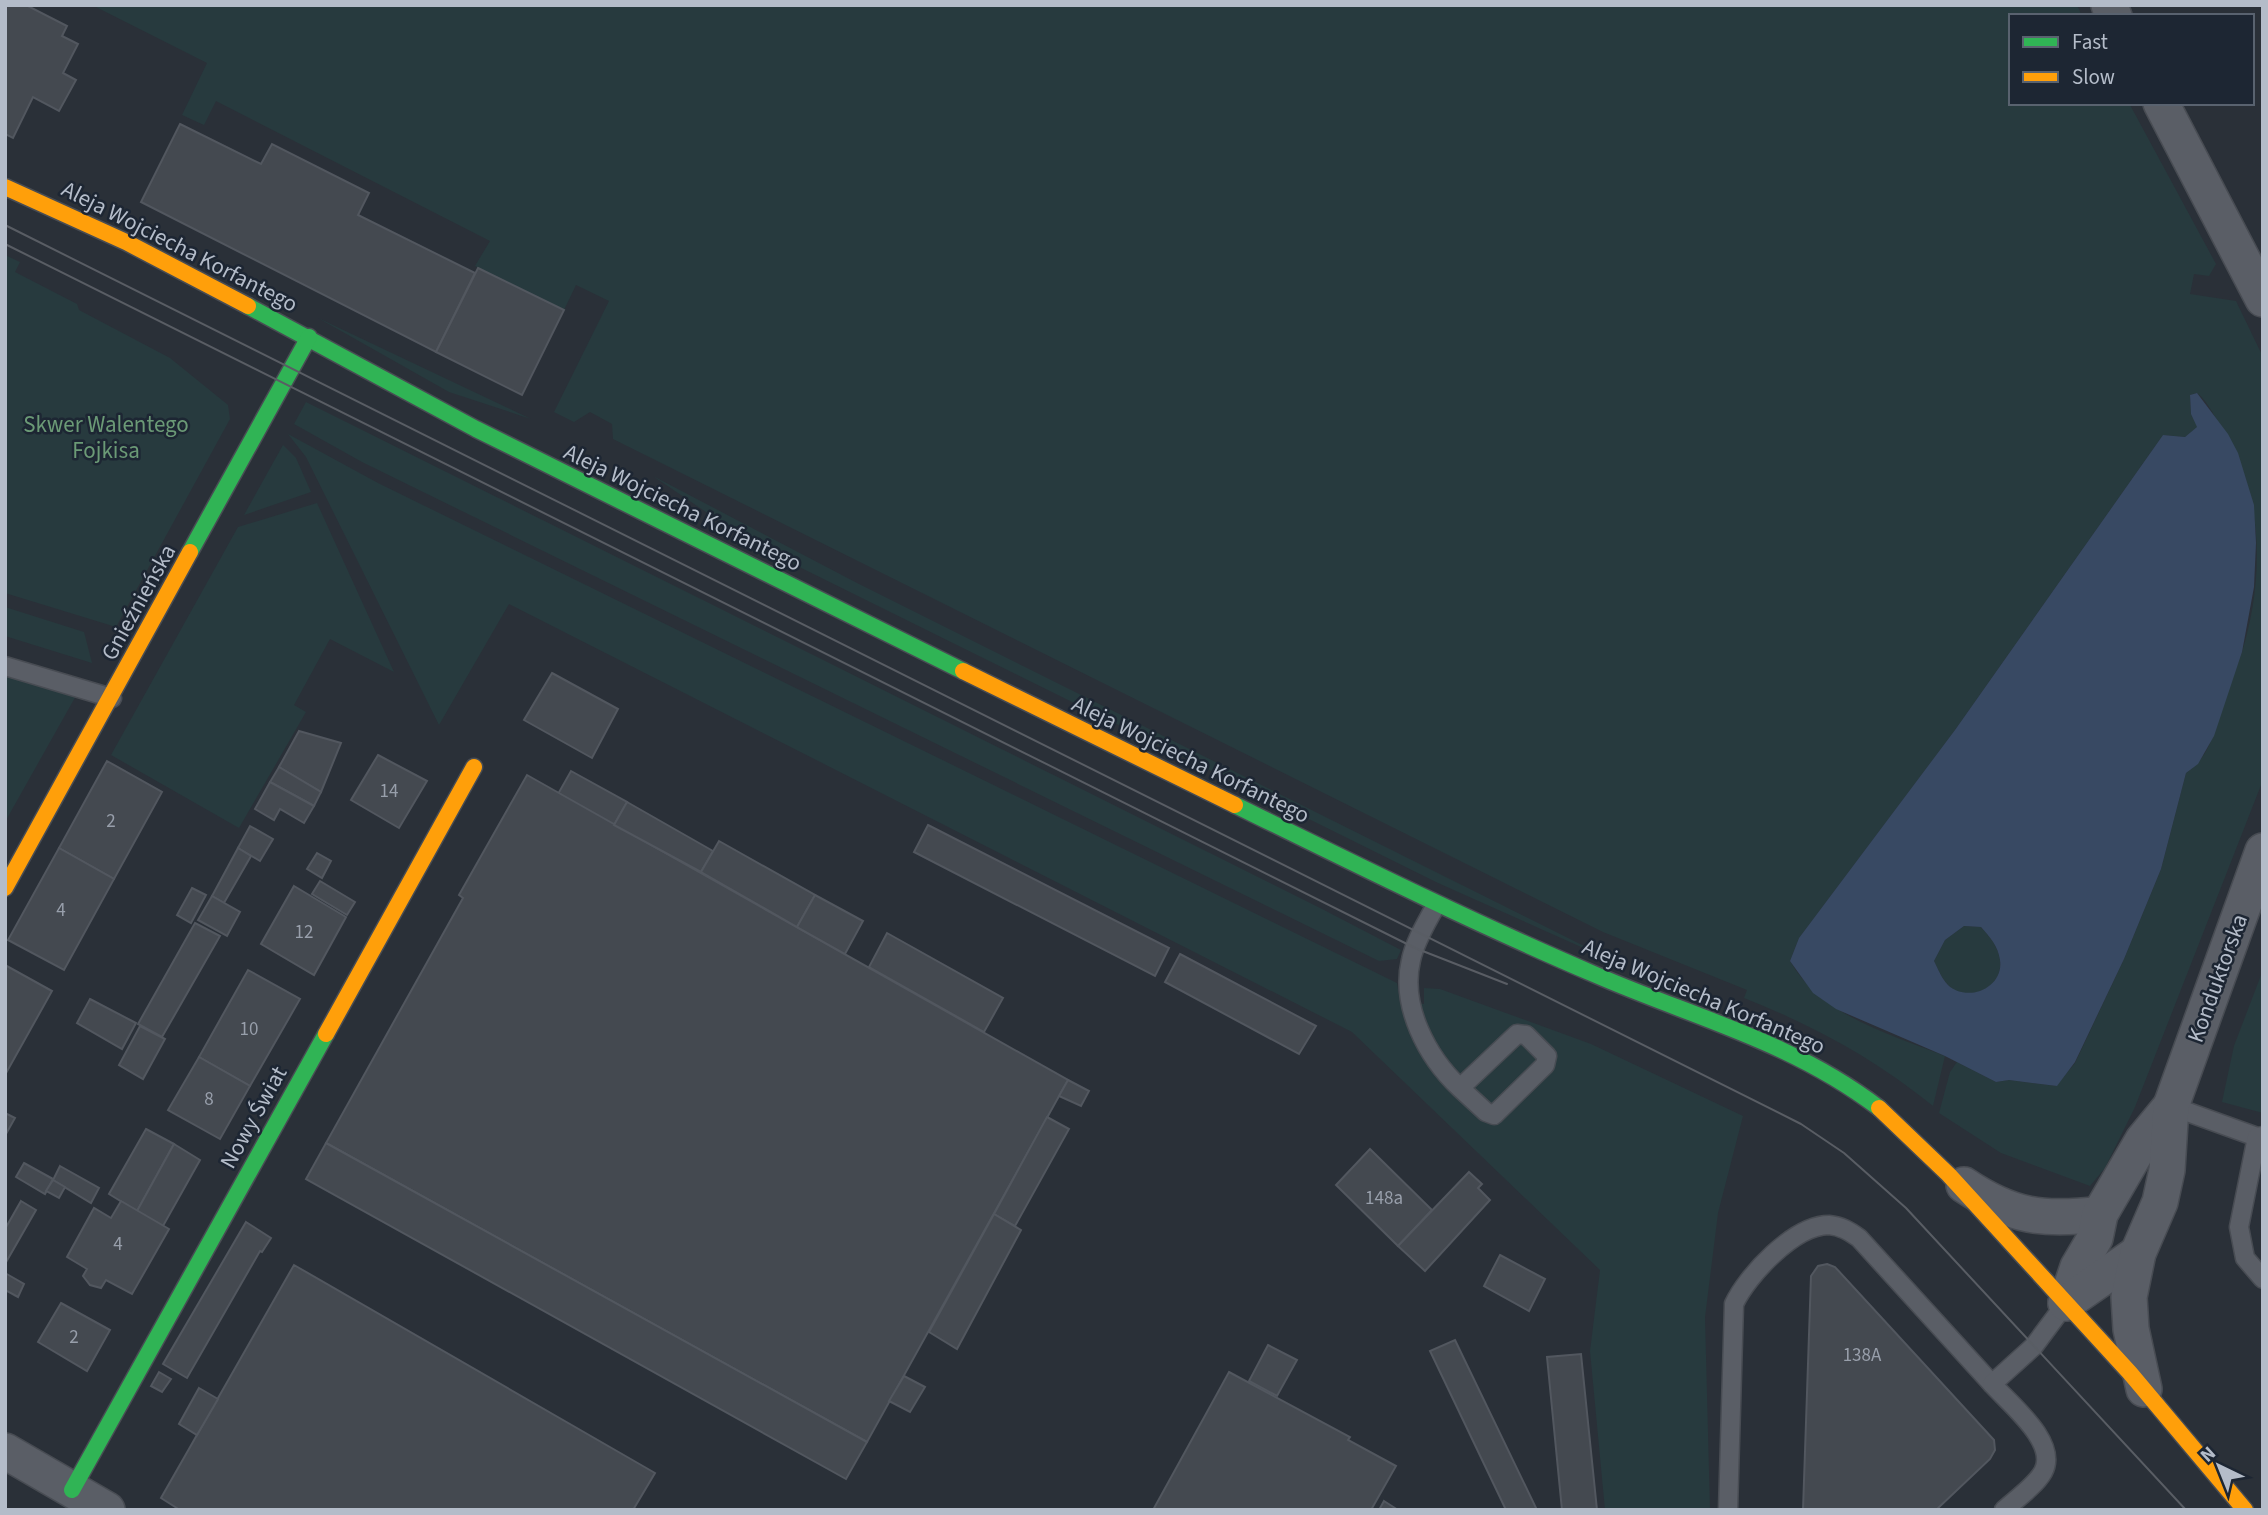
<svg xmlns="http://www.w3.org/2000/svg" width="2268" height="1515" viewBox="0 0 2268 1515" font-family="'Source Sans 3',sans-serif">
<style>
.green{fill:#273a3e}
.water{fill:#384963;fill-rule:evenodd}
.building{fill:#444950;stroke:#52575f;stroke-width:2}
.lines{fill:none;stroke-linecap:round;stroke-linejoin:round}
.lane-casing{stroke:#484c53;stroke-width:21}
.street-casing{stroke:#484c53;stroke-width:38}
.fast-casing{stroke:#484c53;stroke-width:19}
.slow-casing{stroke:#484c53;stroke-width:19}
.lane{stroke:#5a5e66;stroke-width:18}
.street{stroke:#5a5e66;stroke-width:35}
.fast{stroke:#30b455;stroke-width:16}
.slow{stroke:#ff9f0a;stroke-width:16}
.tram{stroke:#595d64;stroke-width:2}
.labels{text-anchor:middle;stroke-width:5;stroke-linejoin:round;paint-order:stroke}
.number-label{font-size:19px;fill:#989fab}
.street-label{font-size:23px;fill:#b4bcc9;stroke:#1d2633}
.park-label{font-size:23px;fill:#6b9a76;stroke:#1d2633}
</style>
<rect width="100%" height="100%" fill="#2a3038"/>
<g class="green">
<path d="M92,5H2077L2082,16H2011V103H2129L2216,264L2209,276L2194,274L2190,294L2236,301L2263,357V780L2135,1107L2105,1168L2090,1186L2001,1153L1939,1113L1950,1072L1957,1062L1996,1082L2009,1080L2056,1086L2075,1063L2124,959L2161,869L2186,773C2212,755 2215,728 2224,700C2229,684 2236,670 2241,655C2264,584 2265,496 2224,433C2216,420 2209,402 2197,393L2190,395L2191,414L2198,427L2185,437L2163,435L1955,730L1799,938L1790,961C1821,1016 1890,1034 1945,1056L1933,1106C1872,1057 1816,1027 1744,998L1747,990L1603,932L613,439L612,424L590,412L574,422L554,412L609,301L576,285L564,310L475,266L490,241L216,101L204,125L182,115L207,63Z"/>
<path d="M5,255L20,262L15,272L77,304L79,310L170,358L228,405L230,419L116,627L5,593Z"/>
<path d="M318,318L531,419L449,392Z"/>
<path d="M306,402L1324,910L1401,950L1397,959L1379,961L362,462L294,424Z"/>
<path d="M288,434L378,483L1397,983L1400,1002L1424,1004V988L1440,989L1591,1044L1743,1116L1718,1213L1705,1317L1710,1510H1605L1590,1351L1600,1270L1352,1032L509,604L439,725L306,457Z"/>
<path d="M283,445L296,458L311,492L244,515Z"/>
<path d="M653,476L859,584L1626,967L1438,883L753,544Z"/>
<path d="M317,503L394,672L330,639L294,705L306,712L239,828L111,755L238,527Z"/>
<path d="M5,607L84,632L92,663L5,636Z"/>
<path d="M5,672L77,694L5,822Z"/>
<path d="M1964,926L1981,927C1990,937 1998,946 2000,960C2004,988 1967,1004 1948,985C1942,979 1938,969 1934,961L1945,940Z"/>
<path d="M2263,970V1113L2222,1102L2234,1046Z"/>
</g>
<path class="water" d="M2197,393L2228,434L2238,453L2254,505L2256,543L2254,587L2242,652L2214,736L2198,764L2186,773L2161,869L2124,959L2075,1062L2057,1086L2009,1080L1996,1082L1945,1056L1836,1009L1813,993L1790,961L1799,938L1955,730L2163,435L2185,437L2197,427L2191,414L2190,395ZM1964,926L1981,927C1990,937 1998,946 2000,960C2004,988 1967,1003 1948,985C1942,979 1938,969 1934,961L1945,940Z"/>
<g class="building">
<path d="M5,5H26L67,26L62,36L78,44L63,73L76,80L59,111L33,97L13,138L5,134Z"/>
<path d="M180,124L261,164L272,144L369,193L358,215L475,273L436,352L141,202Z"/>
<path d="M478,268L564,310L522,395L436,352Z"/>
<path d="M552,673L618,709L592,758L524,720Z"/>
<path d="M299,731L341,743L321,792L279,767Z"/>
<path d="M378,755L427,781L399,828L351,800Z"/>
<path d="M107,761L162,792L114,879L59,848Z"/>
<path d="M279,767L321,792L314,806L270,782Z"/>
<path d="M571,771L627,802L614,825L558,794Z"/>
<path d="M527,775L1068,1080L867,1442L326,1143L463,898L459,895Z"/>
<path d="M270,782L314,806L304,823L280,809L274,820L255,809Z"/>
<path d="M627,802L713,851L701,872L614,825Z"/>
<path d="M928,825L1169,948L1155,976L914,852Z"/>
<path d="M250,826L273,839L260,861L238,848Z"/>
<path d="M719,841L815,895L797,927L701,872Z"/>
<path d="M59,848L114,879L64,970L8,940Z"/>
<path d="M238,848L251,856L224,903L212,896Z"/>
<path d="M317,853L331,861L322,878L307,869Z"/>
<path d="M320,881L355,902L347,915L312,894Z"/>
<path d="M294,886L346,917L314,975L261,944Z"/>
<path d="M192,888L206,895L191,923L177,915Z"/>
<path d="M815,895L863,921L845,954L797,927Z"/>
<path d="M212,896L240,912L227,936L198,920Z"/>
<path d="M195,923L220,936L162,1037L138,1024Z"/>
<path d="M887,933L1003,998L984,1032L869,967Z"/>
<path d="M1180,954L1316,1026L1299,1054L1165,982Z"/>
<path d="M5,965L52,991L5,1075Z"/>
<path d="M248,970L300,999L250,1086L199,1057Z"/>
<path d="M90,999L136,1023L122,1049L77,1023Z"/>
<path d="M140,1026L165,1039L143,1079L119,1065Z"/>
<path d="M199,1057L250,1086L220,1139L168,1110Z"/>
<path d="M1068,1080L1089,1091L1081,1106L1059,1096Z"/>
<path d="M5,1113L15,1118L6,1134H5Z"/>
<path d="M1047,1117L1069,1129L1015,1226L994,1214Z"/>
<path d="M146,1129L174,1144L137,1211L109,1194Z"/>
<path d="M326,1143L867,1442L846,1479L306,1179Z"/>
<path d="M174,1144L200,1160L163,1226L137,1211Z"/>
<path d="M1370,1149L1432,1210L1398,1246L1336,1185Z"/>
<path d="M24,1163L53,1179L45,1194L16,1177Z"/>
<path d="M60,1166L99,1188L91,1203L53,1180Z"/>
<path d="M1469,1172L1482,1184L1478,1188L1490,1200L1425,1271L1398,1246Z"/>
<path d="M53,1180L65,1187L59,1198L46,1191Z"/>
<path d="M21,1201L36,1210L5,1264V1229Z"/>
<path d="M121,1201L169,1229L132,1294L106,1280L101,1288L90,1285L83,1276L87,1269L67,1257L94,1208L111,1218Z"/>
<path d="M994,1214L1021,1230L957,1349L929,1332Z"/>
<path d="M246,1222L271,1238L262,1252L260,1251L187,1378L163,1364Z"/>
<path d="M1500,1255L1545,1279L1529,1311L1484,1286Z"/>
<path d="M1827,1264L1835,1267L1994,1440L1995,1450L1990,1459L1936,1510H1803L1811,1276L1818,1266Z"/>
<path d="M294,1265L655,1473L633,1510H180L161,1498Z"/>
<path d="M5,1273L24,1284L18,1297L5,1290Z"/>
<path d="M61,1303L110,1330L87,1371L38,1342Z"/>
<path d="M1455,1340L1537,1510H1506L1430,1351Z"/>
<path d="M1268,1345L1297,1360L1277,1396L1249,1381Z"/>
<path d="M1581,1354L1597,1510H1562L1547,1357Z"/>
<path d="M159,1372L171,1379L162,1392L151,1386Z"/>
<path d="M1229,1372L1350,1437L1348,1440L1396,1466L1371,1510H1153Z"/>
<path d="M904,1376L925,1387L910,1412L889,1401Z"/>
<path d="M199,1388L218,1399L197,1435L179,1424Z"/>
<path d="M1384,1501L1398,1510H1379Z"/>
</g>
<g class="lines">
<g class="lane-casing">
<g id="lane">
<path d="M5,666L112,698"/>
<path d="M1436,905C1427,922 1415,941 1411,960C1400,1006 1427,1057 1460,1088L1486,1112L1494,1115L1545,1065L1547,1056L1526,1035L1517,1034L1460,1088"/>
<path d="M2171,1106L2257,1137L2263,1136"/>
<path d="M2257,1137L2239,1227L2245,1258L2263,1279"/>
<path d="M1728,1510L1734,1304C1747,1276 1794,1225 1829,1225C1841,1226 1849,1231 1859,1238L1992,1384"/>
<path d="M2004,1510C2016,1499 2035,1486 2043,1472C2059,1443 2011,1405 1992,1384L2034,1346L2066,1303"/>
</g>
</g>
<g class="street-casing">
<g id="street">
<path d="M2109,5L2114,16"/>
<path d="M2161,103L2263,299"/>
<path d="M1964,1185C2012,1217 2043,1221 2100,1214"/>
<path d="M2066,1303L2078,1267L2095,1238L2100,1214L2143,1140L2171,1106"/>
<path d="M2066,1303L2138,1253"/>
<path d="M2144,1389L2131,1329L2129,1297L2138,1253L2160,1202L2167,1170L2171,1106L2263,851"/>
<path d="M5,1451L107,1510"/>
</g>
</g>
<g class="fast-casing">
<g id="fast">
<path d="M248,306L476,429L963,671"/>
<path d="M190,552L309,337"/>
<path d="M1235,805C1355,864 1474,923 1596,975C1695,1018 1791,1041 1879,1108"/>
<path d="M72,1490L326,1034"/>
</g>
</g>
<g class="slow-casing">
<g id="slow">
<path d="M5,187L126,242L248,306"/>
<path d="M963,671L1235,805"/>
<path d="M5,888L190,552"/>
<path d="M326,1034L474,767"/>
<path d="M1879,1108L1949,1175L2130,1373L2245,1510"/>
</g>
</g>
<use href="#lane" class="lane"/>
<use href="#street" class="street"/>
<use href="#fast" class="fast"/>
<use href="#slow" class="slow"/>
<g class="tram">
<path d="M5,225L1801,1124L1844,1153L1906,1208L2186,1510"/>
<path d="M5,244L1415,948L1507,984"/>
</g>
</g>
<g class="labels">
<g class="number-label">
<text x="389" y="797">14</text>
<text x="111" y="827">2</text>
<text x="61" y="916">4</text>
<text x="304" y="938">12</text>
<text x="249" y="1035">10</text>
<text x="209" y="1105">8</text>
<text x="1384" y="1204">148a</text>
<text x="118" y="1250">4</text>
<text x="74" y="1343">2</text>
<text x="1862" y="1361">138A</text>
</g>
<g class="street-label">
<text transform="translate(180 246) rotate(27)" y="8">Aleja Wojciecha Korfantego</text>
<text transform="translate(683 507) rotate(26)" y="8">Aleja Wojciecha Korfantego</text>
<text transform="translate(138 602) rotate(-61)" y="8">Gnieźnieńska</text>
<text transform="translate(1191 759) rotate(26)" y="8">Aleja Wojciecha Korfantego</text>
<text transform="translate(2217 978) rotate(-70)" y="8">Konduktorska</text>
<text transform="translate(1704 996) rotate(23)" y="8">Aleja Wojciecha Korfantego</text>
<text transform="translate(253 1117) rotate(-61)" y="8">Nowy Świat</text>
</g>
<g class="park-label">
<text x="106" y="432">Skwer Walentego<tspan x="106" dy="26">Fojkisa</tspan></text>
</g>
</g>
<rect width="2268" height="1515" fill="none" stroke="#b4bcc9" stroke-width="14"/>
<rect x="2009" y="14" width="245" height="91" fill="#1d2633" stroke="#59626f" stroke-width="2"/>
<rect x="2023" y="37" width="35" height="10" fill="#30b455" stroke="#59626f" stroke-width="2"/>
<text x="2072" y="49" font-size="21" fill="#b4bcc9">Fast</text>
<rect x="2023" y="72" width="35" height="10" fill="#ff9f0a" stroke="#59626f" stroke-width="2"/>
<text x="2072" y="84" font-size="21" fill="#b4bcc9">Slow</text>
<g transform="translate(2219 1466) rotate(317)" stroke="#1d2633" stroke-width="5" paint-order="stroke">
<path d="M0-5L12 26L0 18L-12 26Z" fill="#b4bcc9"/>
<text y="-10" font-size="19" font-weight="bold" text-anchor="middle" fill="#b4bcc9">N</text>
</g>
</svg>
